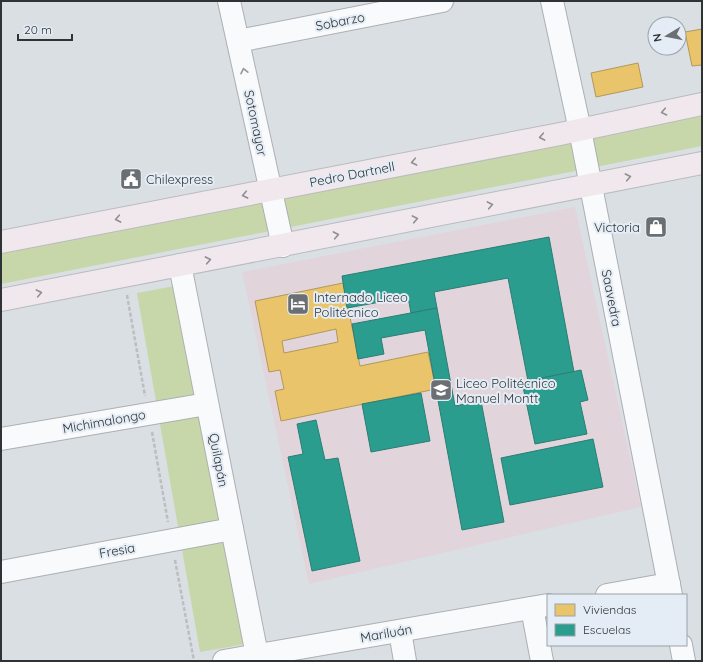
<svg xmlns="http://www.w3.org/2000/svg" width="703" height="662" viewBox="0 0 703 662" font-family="Quicksand,sans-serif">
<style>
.education{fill:#e1d5db}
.green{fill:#c8d7a9}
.homes{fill:#e9c46a;stroke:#b1985a;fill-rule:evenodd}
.schools{fill:#2a9d8f;stroke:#2c7d74}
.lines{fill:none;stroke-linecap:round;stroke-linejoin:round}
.minor-casing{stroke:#acafb3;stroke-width:24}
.major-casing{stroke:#b9bcbe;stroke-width:24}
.path{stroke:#bcbebf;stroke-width:2.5;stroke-dasharray:4 2;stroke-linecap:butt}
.minor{stroke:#f9fafb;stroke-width:22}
.major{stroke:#f0e8ec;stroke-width:22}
.oneway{stroke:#949698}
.oneway2{stroke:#908e91}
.labels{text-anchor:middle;stroke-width:4;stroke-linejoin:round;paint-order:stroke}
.street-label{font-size:13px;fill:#2f3336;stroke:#e4ecf5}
.poi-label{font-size:13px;fill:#2f3336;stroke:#e4ecf5;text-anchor:start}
</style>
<rect width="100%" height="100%" fill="#dadfe4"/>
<path class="education" d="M575,207L641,507L309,584L242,272Z"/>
<g class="green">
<path d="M702,116V146L1,284V251Z"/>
<path d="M174,286L246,644L200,652L137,293Z"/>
</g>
<g class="homes">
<path d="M702,29V65L692,66L685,32Z"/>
<path d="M638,63L643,87L596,97L591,73Z"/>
<path d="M343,283L360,366L428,352L436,389L281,421L275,391L284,389L280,370L269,372L255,301ZM336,329L338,342L284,353L282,341Z"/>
</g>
<g class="schools">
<path d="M549,237L574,372L528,381L508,278L434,292L437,308L411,313L408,297L347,308L342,276Z"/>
<path d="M437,308L455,406L481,401L504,522L462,530L425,330L381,338L384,354L358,359L352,324Z"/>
<path d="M581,370L588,400L580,402L587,434L535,444L522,382Z"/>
<path d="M421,393L430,441L371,452L362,404Z"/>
<path d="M316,420L325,460L338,458L360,561L312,571L288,457L303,454L297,424Z"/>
<path d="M593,439L603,487L510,505L501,458Z"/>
</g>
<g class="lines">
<g class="minor-casing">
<g id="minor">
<path d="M229,1L283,246"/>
<path d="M552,1L580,130L671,595"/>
<path d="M238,41L442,1"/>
<path d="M180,265L257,655"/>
<path d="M1,439L207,404"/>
<path d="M1,572L232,529"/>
<path d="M607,595L669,584"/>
<path d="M532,608L542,661"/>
<path d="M400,631L405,661"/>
<path d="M681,645L684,661"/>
<path d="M224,661L548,605"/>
</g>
</g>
<g class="major-casing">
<g id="major">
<path d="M1,242L560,134L702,104"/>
<path d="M1,300L702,163"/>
</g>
</g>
<g class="path">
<path d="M127,295L145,396"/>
<path d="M152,432L168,522"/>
<path d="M175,560L194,661"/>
</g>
<use href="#minor" class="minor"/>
<use href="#major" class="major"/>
</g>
<defs><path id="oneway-chevron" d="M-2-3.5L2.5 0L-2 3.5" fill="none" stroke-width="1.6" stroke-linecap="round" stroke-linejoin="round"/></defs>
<use class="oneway" href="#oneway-chevron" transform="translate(244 71) rotate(-102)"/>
<g class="oneway2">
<use href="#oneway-chevron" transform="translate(664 112) rotate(168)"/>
<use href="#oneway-chevron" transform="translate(542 137) rotate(169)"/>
<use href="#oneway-chevron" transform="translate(414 162) rotate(169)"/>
<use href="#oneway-chevron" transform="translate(628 177) rotate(-11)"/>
<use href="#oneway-chevron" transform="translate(245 195) rotate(169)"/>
<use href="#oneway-chevron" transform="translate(490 205) rotate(-11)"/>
<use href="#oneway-chevron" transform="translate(118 219) rotate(169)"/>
<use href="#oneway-chevron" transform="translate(415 219) rotate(-11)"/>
<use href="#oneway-chevron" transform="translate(336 235) rotate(-11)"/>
<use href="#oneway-chevron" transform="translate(208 260) rotate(-11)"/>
<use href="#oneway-chevron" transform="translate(39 293) rotate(-11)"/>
</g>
<defs>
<g id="civic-square" transform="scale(1.15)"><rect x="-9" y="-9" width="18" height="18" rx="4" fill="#6b6f73" stroke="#e4ecf5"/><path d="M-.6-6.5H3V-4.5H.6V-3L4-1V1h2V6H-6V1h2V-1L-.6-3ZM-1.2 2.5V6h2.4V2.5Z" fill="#fff"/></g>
<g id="shop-square" transform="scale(1.15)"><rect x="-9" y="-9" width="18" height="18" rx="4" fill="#6b6f73" stroke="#e4ecf5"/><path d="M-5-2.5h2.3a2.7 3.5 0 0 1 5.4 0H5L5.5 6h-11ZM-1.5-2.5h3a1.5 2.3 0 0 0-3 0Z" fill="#fff"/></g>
<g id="hotel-square" transform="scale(1.15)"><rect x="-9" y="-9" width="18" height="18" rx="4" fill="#6b6f73" stroke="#e4ecf5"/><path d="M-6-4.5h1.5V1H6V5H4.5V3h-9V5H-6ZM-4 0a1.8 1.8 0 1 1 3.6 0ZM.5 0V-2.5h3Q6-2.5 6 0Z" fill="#fff"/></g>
<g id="school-square" transform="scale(1.15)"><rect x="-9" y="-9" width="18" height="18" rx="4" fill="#6b6f73" stroke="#e4ecf5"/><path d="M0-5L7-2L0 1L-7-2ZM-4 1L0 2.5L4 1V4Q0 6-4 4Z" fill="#fff"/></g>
</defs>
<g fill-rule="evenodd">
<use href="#civic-square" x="131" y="179"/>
<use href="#shop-square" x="656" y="227"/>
<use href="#hotel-square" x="298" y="304"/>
<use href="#school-square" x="441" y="390"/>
</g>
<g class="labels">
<g class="street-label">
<text transform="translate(340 21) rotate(-11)" y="5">Sobarzo</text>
<text transform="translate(256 123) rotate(78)" y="5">Sotomayor</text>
<text transform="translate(352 174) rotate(-11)" y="5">Pedro Dartnell</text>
<text transform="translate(612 298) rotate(79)" y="5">Saavedra</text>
<text transform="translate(104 421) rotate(-10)" y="5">Michimalongo</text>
<text transform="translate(219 460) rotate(79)" y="5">Quilapán</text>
<text transform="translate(117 550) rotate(-10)" y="5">Fresia</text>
<text transform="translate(386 633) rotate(-10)" y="5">Mariluán</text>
</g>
<g class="poi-label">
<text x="146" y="184">Chilexpress</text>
<text x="640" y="232" text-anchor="end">Victoria</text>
<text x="314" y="302">Internado Liceo<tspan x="314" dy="15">Politécnico</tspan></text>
<text x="456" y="388">Liceo Politécnico<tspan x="456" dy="15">Manuel Montt</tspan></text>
</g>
</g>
<rect width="703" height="662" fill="none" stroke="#2f3336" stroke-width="4"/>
<rect x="547" y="594" width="140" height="52" fill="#e4ecf5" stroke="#9ca2a9"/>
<rect x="555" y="604" width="20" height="12" fill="#e9c46a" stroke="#9ca2a9"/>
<text x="583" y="614" font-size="12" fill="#2f3336">Viviendas</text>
<rect x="555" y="624" width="20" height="12" fill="#2a9d8f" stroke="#9ca2a9"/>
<text x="583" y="634" font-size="12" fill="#2f3336">Escuelas</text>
<g transform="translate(667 36) rotate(260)"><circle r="19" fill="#e4ecf5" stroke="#9ca2a9"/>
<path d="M0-3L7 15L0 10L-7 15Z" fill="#6b6f73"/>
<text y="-6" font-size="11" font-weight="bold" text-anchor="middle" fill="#2f3336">N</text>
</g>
<path d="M18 34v6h54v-6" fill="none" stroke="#2f3336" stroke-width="2"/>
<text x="24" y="34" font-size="12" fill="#2f3336" stroke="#e4ecf5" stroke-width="3" paint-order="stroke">20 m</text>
</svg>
